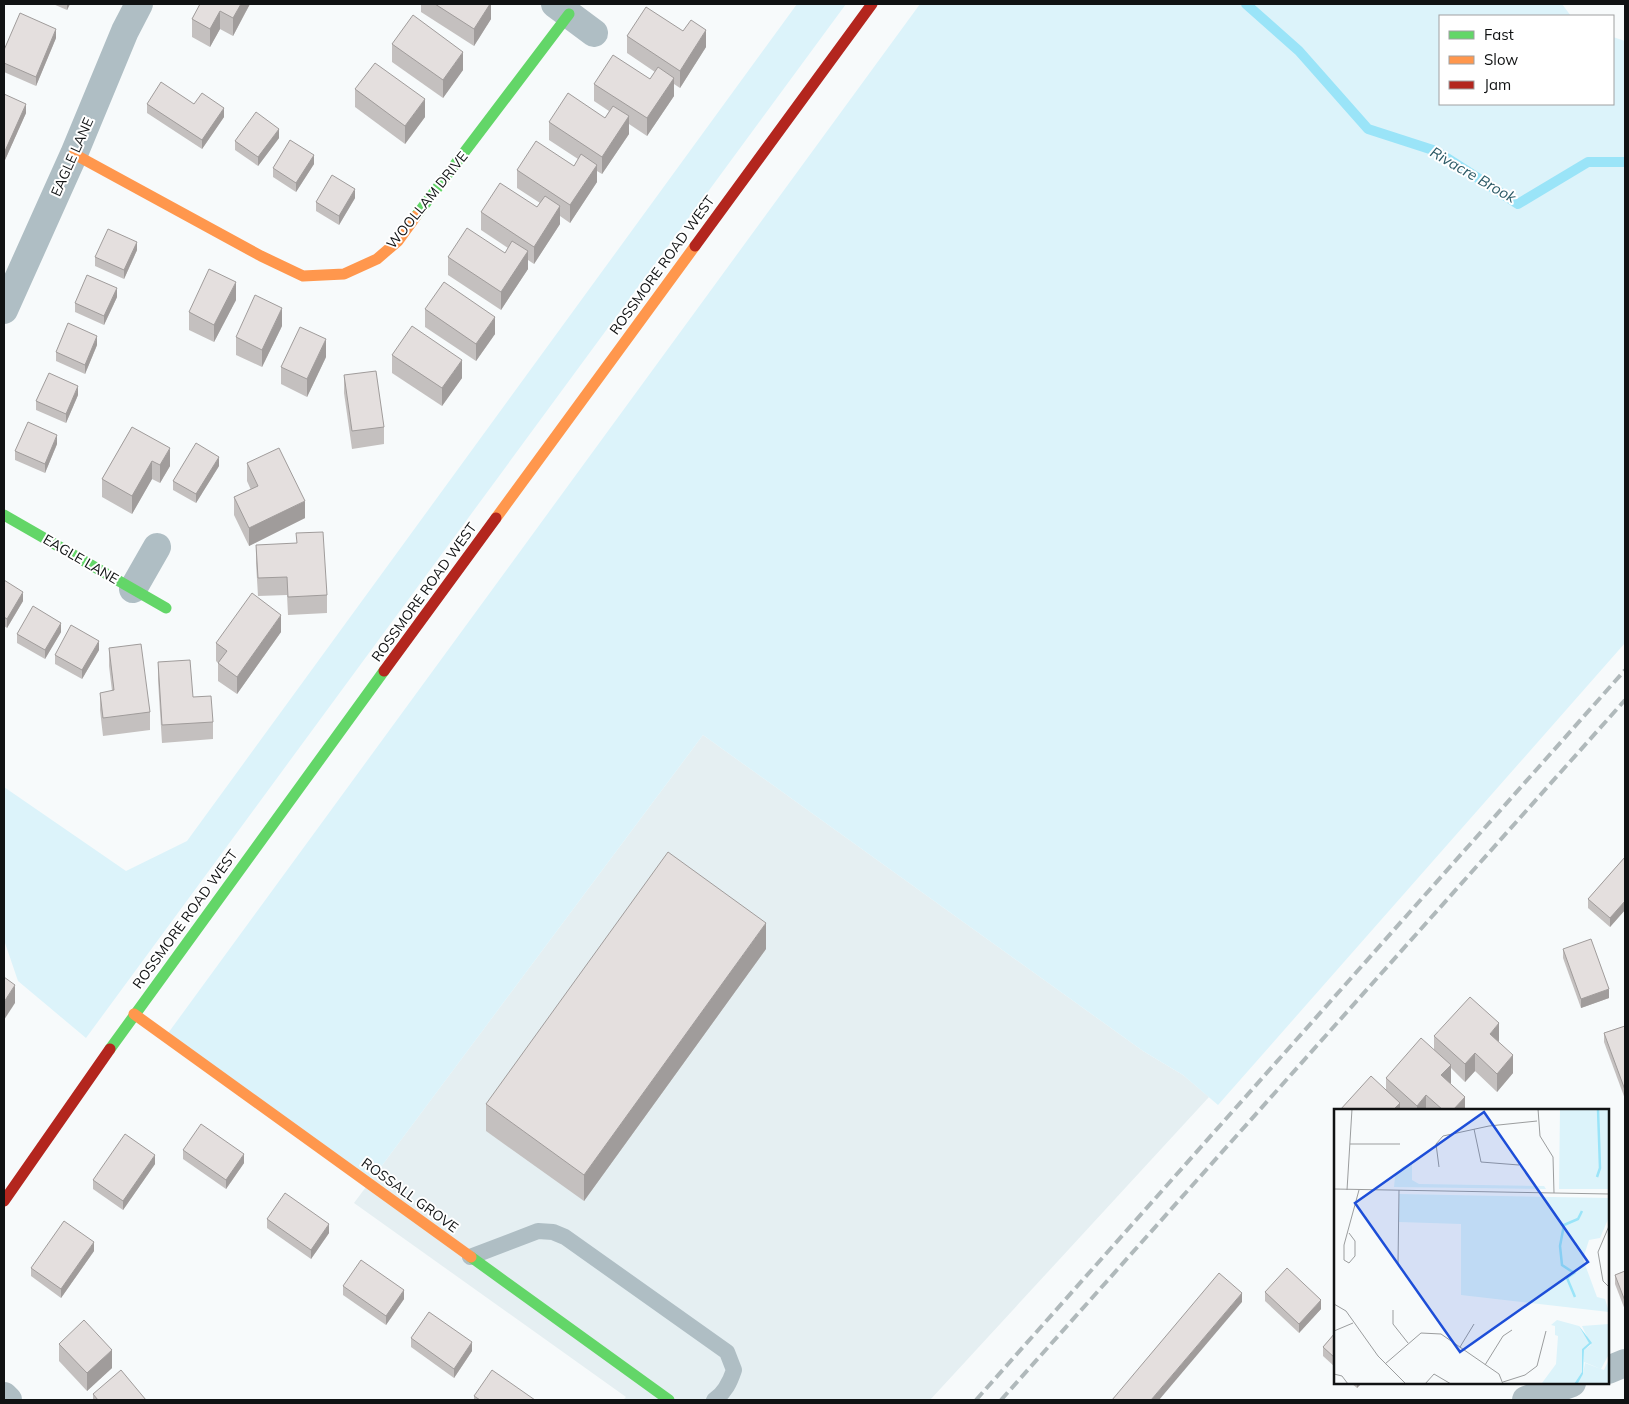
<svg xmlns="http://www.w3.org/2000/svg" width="1629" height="1404" viewBox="0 0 1629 1404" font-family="Mulish,sans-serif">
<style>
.built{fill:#e5eff2}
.green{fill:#dcf3fa}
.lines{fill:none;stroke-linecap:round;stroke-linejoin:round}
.stream{stroke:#9ae4f8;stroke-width:10}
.lane{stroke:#afbec4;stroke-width:16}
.street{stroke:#afbec4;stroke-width:28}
.fast{stroke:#63d668;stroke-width:11}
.slow{stroke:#ff974d;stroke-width:11}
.jam{stroke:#b3261e;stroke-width:11}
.rail{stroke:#b0b9bb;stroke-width:4;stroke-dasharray:10 5;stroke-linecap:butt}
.wall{fill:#c4c0bf}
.shaded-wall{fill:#a09c9b}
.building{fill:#e4dfde;stroke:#a09c9b}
.labels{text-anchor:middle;stroke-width:4;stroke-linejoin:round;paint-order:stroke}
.street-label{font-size:14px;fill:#101213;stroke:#fff}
.water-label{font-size:15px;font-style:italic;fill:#2c5a66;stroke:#fff}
.inset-river{fill:none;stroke:#9ae4f8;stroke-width:2.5}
.inset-road{fill:none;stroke:#9b9d9e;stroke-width:1}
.view{fill:#1d4ed8;fill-opacity:0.15;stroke:#1d4ed8;stroke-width:2.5}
.inset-edge{fill:none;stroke:#101213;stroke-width:2.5}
</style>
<rect width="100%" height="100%" fill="#f7fafb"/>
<path class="built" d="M703,735L1143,1051L1183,1075L1209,1097L930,1400H623L626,1397L354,1203Z"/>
<g class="green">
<path d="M797,4H846L86,1038L18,981L4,940V787L126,871L187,841Z"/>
<path d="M920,4H1562L1571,16H1440V104H1613V37L1625,41V643L1218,1105L1183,1075L1143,1051L703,735L369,1183L166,1036Z"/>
</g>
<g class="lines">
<path class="stream" d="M1246,4L1299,51L1368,129L1436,151L1518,204L1588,162H1625"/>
<path class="lane" d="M470,1257L538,1231L553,1232L565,1237L727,1352L734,1370C730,1382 725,1393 714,1400"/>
<g class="street">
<path d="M555,4L594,33"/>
<path d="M4,310L74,154L125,31L139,4"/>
<path d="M133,589L157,547"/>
<path d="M1608,1370L1625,1363"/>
<path d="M4,1396L8,1400"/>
<path d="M1526,1400L1572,1383"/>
</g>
<g class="fast">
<path d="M416,216L569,14"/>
<path d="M4,515L166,608"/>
<path d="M110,1049L384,671"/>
<path d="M471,1257L669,1400"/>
</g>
<g class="slow">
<path d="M74,154L261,256L303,276L344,274L377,259L398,241L416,216"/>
<path d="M496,518L695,246"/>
<path d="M134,1014L471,1257"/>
</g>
<g class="jam">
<path d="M695,246L872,4"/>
<path d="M384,671L496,518"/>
<path d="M4,1201L110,1049"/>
</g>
<g class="rail">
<path d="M976,1400L1625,670"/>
<path d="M1001,1400L1625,700"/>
</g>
</g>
<g class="wall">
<path d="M53,4H70L67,10Z"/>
<path d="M200,4H250L233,36L220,29L210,47L192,37V19Z"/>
<path d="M421,4H491V19L474,46L421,12Z"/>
<path d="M627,36L706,47L680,88L674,84V96L647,136L629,124V134L602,174L597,171V182L570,223L560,216V224L534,264L528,260V269L501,310L448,275V257L505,253L508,248L481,230V212L537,207L540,203L517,188V170L574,166L578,159L549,140V122L605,118L609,111L594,101V84L650,79L655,72L627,53Z"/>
<path d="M56,38L36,86L4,72V50Z"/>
<path d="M392,44L463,70L443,98L392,62Z"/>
<path d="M355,89L425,117L405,144L355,107Z"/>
<path d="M4,94L26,113L5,160H4Z"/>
<path d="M147,104H194L224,117L202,149L147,113Z"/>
<path d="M279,138L258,166L235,150V141Z"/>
<path d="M314,164L296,192L273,177V168Z"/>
<path d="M355,198L339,225L316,211V202Z"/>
<path d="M137,250L124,279L95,266V257Z"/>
<path d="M117,297L104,325L75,312V303Z"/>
<path d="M236,300L214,342L189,330V312Z"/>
<path d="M425,309L495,334L476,361L425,327Z"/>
<path d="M282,326L262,367L236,355V337Z"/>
<path d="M97,345L85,374L56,361V352Z"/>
<path d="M392,355L462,378L442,406L392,373Z"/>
<path d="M326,357L307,397L281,384V367Z"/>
<path d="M344,375L384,427V444L352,449L344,393Z"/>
<path d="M78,395L66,423L36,410V401Z"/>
<path d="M132,427L170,466L160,483L152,479L132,514L102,497V479Z"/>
<path d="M57,444L45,473L15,460V451Z"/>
<path d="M247,463L305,518L249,546L234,515V497L251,490L247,481Z"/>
<path d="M219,466L196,503L173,490V481Z"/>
<path d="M256,545L327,595V613L288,615L287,595L258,596L256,563Z"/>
<path d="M4,580L23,601L7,628L4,626Z"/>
<path d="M61,632L45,659L17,643V634Z"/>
<path d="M281,632L237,694L218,681V663L216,661V643Z"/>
<path d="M109,648L150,712V730L103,736L100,710V693L112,691L109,666Z"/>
<path d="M99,650L82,679L55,664V655Z"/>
<path d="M158,662L193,697L213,722V739L162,743L158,680Z"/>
<path d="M1625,857V910L1610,927L1588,908V899Z"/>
<path d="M766,949L584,1201L486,1131V1104Z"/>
<path d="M1563,949L1609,998L1581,1008L1563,958Z"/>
<path d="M1625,1026V1099L1604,1042V1033Z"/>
<path d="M1434,1036L1499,1041L1498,1042L1513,1073L1497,1092L1475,1071L1465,1082L1451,1068V1083H1450L1465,1110H1402L1400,1108V1110L1386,1090V1078L1434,1050Z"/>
<path d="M183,1150L244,1163L226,1189L183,1159Z"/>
<path d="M155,1164L123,1210L93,1189V1180Z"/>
<path d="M267,1219L329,1233L311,1259L267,1228Z"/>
<path d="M94,1251L61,1298L31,1276V1268Z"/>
<path d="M1625,1271V1310L1615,1284V1275Z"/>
<path d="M343,1286L404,1299L386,1325L343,1295Z"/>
<path d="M1265,1292L1321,1309L1299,1333L1265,1301Z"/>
<path d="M1335,1333V1367L1323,1356V1347Z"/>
<path d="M411,1338L472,1351L454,1378L411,1347Z"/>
<path d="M59,1344L112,1368L87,1391L59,1361Z"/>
<path d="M1351,1383H1362L1357,1388Z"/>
<path d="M93,1394L146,1400H93Z"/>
<path d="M474,1396L535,1400H474Z"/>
</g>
<g class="shaded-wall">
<path d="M67,4H70L67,10Z"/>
<path d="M241,4H245V13L233,36V18Z"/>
<path d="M245,4H250L245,13Z"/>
<path d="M490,4H491V19L474,46V29Z"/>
<path d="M220,11V29L210,47V29Z"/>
<path d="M56,29V38L36,86V77Z"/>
<path d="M706,30V47L680,88V71Z"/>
<path d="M463,52V70L443,98V80Z"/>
<path d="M674,78V96L647,136V118Z"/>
<path d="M425,99V117L405,144V126Z"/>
<path d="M26,104V113L5,160V151Z"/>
<path d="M224,108V117L202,149V140Z"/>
<path d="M629,116V134L602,174V157Z"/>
<path d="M279,129V138L258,166V157Z"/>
<path d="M314,155V164L296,192V183Z"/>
<path d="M597,165V182L570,223V205Z"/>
<path d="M355,189V198L339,225V216Z"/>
<path d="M560,206V224L534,264V247Z"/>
<path d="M137,242V250L124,279V270Z"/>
<path d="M528,251V269L501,310V292Z"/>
<path d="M236,282V300L214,342V325Z"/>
<path d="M117,288V297L104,325V316Z"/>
<path d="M282,308V326L262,367V350Z"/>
<path d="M495,317V334L476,361V344Z"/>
<path d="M97,336V345L85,374V365Z"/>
<path d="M326,339V357L307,397V379Z"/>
<path d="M462,360V378L442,406V388Z"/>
<path d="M78,386V395L66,423V414Z"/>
<path d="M57,435V444L45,473V464Z"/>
<path d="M170,448V466L160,483V465Z"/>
<path d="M219,457V466L196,503V494Z"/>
<path d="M152,461V479L132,514V496Z"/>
<path d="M305,501V518L249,546V528Z"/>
<path d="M23,592V601L7,628V619Z"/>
<path d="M281,615V632L237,694V677Z"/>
<path d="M61,623V632L45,659V650Z"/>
<path d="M99,641V650L82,679V670Z"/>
<path d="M1625,901V910L1610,927V918Z"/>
<path d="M766,923V949L584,1201V1175Z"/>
<path d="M15,985V1003L4,1020V1002Z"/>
<path d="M1609,989V998L1581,1008V999Z"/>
<path d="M1499,1023V1041L1490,1052V1034Z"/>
<path d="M1475,1053V1071L1465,1082V1064Z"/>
<path d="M1513,1055V1073L1497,1092V1074Z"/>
<path d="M1451,1065V1083L1441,1093V1075Z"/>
<path d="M1426,1095V1110H1417V1106Z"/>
<path d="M1465,1097V1110H1453Z"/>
<path d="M1400,1103V1110H1393Z"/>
<path d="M244,1154V1163L226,1189V1180Z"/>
<path d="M155,1155V1164L123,1210V1201Z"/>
<path d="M329,1224V1233L311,1259V1250Z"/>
<path d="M94,1242V1251L61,1298V1289Z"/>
<path d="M404,1290V1299L386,1325V1316Z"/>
<path d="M1242,1293V1302L1159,1400H1151Z"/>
<path d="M1321,1300V1309L1299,1333V1324Z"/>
<path d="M472,1342V1351L454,1378V1369Z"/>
<path d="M112,1350V1368L87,1391V1373Z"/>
<path d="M1357,1383H1362L1357,1388Z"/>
</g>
<g class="building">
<path d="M200,4H241L233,18L220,11L210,29L192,19Z"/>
<path d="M435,4H490L474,29Z"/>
<path d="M646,7L683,31L691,20L706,30L680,71L627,36Z"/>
<path d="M20,13L56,29L36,77L4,63V50Z"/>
<path d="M413,15L463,52L443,80L392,44Z"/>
<path d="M613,55L650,79L658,67L674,78L647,118L594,84Z"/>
<path d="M375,63L425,99L405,126L355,89Z"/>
<path d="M161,82L194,104L202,93L224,108L202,140L147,104Z"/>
<path d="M568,93L605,118L613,106L629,116L602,157L549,122Z"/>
<path d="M4,94L26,104L5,151H4Z"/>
<path d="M256,112L279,129L258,157L235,141Z"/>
<path d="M290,140L314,155L296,183L273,168Z"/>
<path d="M536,141L574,166L581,154L597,165L570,205L517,170Z"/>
<path d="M332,175L355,189L339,216L316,202Z"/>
<path d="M500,183L537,207L545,196L560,206L534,247L481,212Z"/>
<path d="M467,228L505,253L512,241L528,251L501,292L448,257Z"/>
<path d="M108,229L137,242L124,270L95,257Z"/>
<path d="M209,269L236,282L214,325L189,312Z"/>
<path d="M87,275L117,288L104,316L75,303Z"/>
<path d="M444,282L495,317L476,344L425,309Z"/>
<path d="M255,295L282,308L262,350L236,337Z"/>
<path d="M68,323L97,336L85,365L56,352Z"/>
<path d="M412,326L462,360L442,388L392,355Z"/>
<path d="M300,327L326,339L307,379L281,367Z"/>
<path d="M376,371L384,427L352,431L344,375Z"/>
<path d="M49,373L78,386L66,414L36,401Z"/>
<path d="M28,422L57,435L45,464L15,451Z"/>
<path d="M132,427L170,448L160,465L152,461L132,496L102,479Z"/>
<path d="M196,443L219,457L196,494L173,481Z"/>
<path d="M279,448L305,501L249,528L234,497L258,486L247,463Z"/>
<path d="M323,532L327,595L288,597L287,577L258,578L256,545L297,543L296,533Z"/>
<path d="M4,580L23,592L7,619L4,617Z"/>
<path d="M252,593L281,615L237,677L218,663L227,651L216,643Z"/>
<path d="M33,606L61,623L45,650L17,634Z"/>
<path d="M71,625L99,641L82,670L55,655Z"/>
<path d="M141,644L150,712L103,718L100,693L114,690L109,648Z"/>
<path d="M190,660L193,697L211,696L213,722L162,725L158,662Z"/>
<path d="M668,852L766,923L584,1175L486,1104Z"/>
<path d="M1625,857V901L1610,918L1588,899Z"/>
<path d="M1591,939L1609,989L1581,999L1563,949Z"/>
<path d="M4,977L15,985L4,1002Z"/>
<path d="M1470,997L1499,1023L1490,1034L1513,1055L1497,1074L1475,1053L1465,1064L1434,1036Z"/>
<path d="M1625,1026V1090L1604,1033Z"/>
<path d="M1421,1038L1451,1065L1441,1075L1465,1097L1453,1110H1443L1426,1095L1417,1106L1386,1078Z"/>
<path d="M1371,1076L1400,1103L1393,1110H1340Z"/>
<path d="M201,1124L244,1154L226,1180L183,1150Z"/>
<path d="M125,1134L155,1155L123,1201L93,1180Z"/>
<path d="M285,1193L329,1224L311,1250L267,1219Z"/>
<path d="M64,1221L94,1242L61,1289L31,1268Z"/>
<path d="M361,1260L404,1290L386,1316L343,1286Z"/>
<path d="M1287,1268L1321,1300L1299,1324L1265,1292Z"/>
<path d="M1625,1271V1301L1615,1275Z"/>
<path d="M1219,1273L1242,1293L1151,1400H1112Z"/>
<path d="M429,1312L472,1342L454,1369L411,1338Z"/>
<path d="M84,1320L112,1350L87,1373L59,1344Z"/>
<path d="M1335,1333V1358L1323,1347Z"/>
<path d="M121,1370L146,1400H98L93,1394Z"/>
<path d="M492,1370L535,1400H480L474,1396Z"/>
</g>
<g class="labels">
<g class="street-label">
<text transform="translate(72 157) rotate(-66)" y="5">EAGLE LANE</text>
<text transform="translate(427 200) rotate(-51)" y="5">WOOLLAM DRIVE</text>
<text transform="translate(662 265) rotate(-54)" y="5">ROSSMORE ROAD WEST</text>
<text transform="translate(81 559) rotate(30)" y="5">EAGLE LANE</text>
<text transform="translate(424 592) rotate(-54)" y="5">ROSSMORE ROAD WEST</text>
<text transform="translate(185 919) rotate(-54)" y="5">ROSSMORE ROAD WEST</text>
<text transform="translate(410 1195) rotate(36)" y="5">ROSSALL GROVE</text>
</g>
<g class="water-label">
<text transform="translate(1473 175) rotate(30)" y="5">Rivacre Brook</text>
</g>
</g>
<g transform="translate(1334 1109)">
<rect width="275" height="275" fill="#f7fafb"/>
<path d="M226,0H275V80H225ZM78,54V71L85,75L210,77L212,80L60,78L61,68L68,58ZM65,85L275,89V108L266,129L255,131L249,150L263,188L271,190L275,203L127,186V115L65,113ZM223,211L245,217L256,234L248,240V263L240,275H201L208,274L222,255L224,227L221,226V217L217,216ZM275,215V245L267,260L270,261L275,250V275H242L249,265L251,254L267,260L250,253V241L257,236L248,217Z" fill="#dcf3fa"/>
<path d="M245,217L258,234L250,241L249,265L244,274L240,275L248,263V240L255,234Z" fill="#9ae4f8"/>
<path class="inset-river" d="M263,68L266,59L264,0M241,188L233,169L240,164L228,156L226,137L230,116L244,110L248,102"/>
<path class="inset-road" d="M204,0L206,27L219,48L220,84M140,20L147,53L185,56M16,35H66M105,58L102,35L109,27L155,17L203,12M0,80L275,85M13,81L18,0M275,117L264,143L269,172L275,178M15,124L21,132V147L15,154L10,151V136L25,81M64,155L65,81M0,195L12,202L44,247L72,275M59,201V215L74,234M0,222L19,214M126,238L140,215M51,255L87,224L107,225L165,265L169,275M151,256L169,227L178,221M0,265L8,267L14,275M169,273L191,266L203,257L212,222M91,275L100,265L117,275"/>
<path class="view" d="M150,3L254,153L126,243L21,94Z"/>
<rect width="275" height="275" class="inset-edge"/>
</g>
<rect width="1629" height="1404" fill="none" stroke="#101213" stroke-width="10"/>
<rect x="1439" y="15" width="175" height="90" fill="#ffffff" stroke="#9fa0a1"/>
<rect x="1449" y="31" width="25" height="8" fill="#63d668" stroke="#9fa0a1"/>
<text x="1484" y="40" font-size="15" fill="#101213">Fast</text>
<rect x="1449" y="56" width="25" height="8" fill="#ff974d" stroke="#9fa0a1"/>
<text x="1484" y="65" font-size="15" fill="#101213">Slow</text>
<rect x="1449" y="81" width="25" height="8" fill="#b3261e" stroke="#9fa0a1"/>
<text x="1484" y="90" font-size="15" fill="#101213">Jam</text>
</svg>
